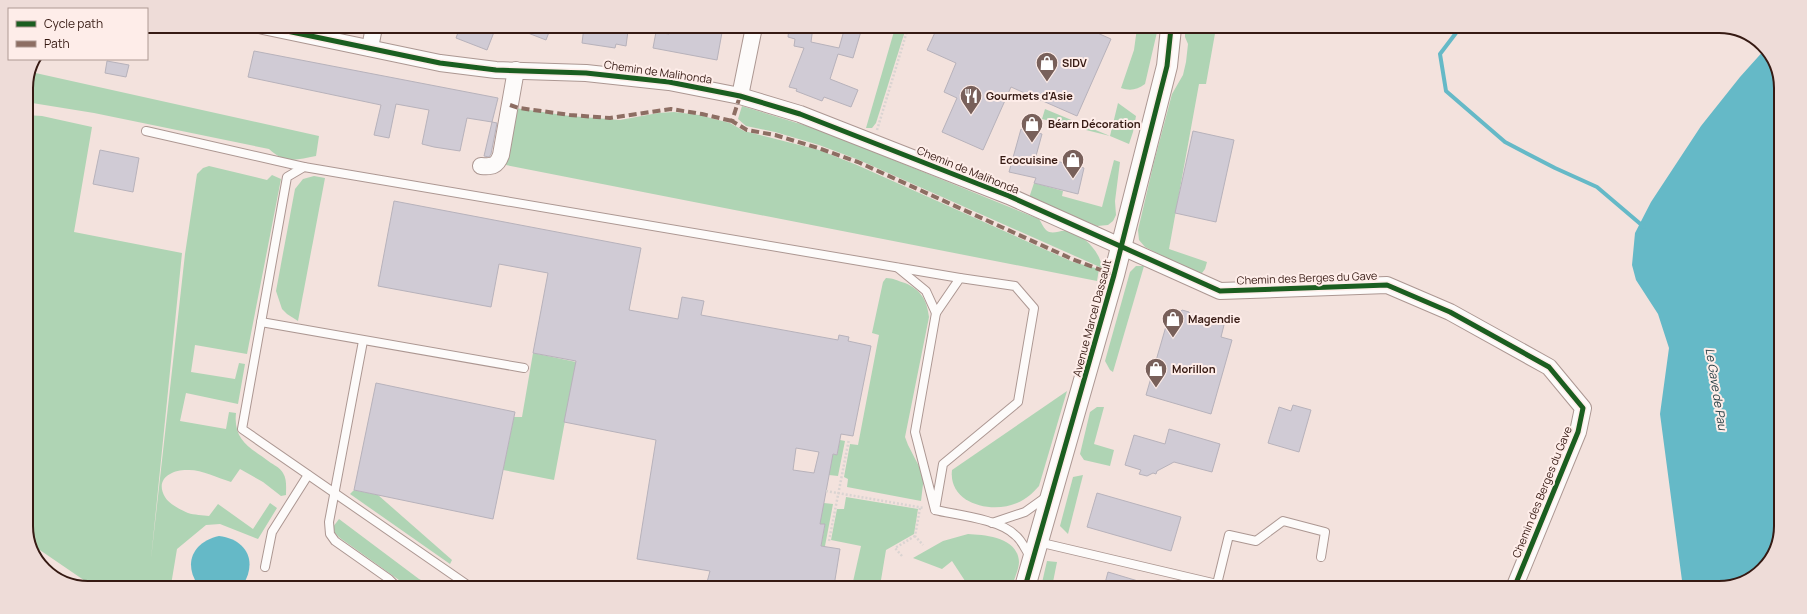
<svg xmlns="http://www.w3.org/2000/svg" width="1807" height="614" viewBox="0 0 1807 614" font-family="Manrope,sans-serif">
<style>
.green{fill:#afd4b4}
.water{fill:#65b9c7}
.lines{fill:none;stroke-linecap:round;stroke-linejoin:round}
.stream{stroke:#65b9c7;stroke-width:4}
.building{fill:#d0cbd5;stroke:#b7b2bb;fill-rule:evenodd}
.service-casing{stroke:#ac9792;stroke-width:10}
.minor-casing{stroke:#ac9792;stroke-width:18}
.tertiary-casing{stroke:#ac9792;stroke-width:22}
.path{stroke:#dad4d2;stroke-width:2.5;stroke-dasharray:2 2;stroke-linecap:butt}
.service{stroke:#fdfbfa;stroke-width:8}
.minor{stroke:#fdfbfa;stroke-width:16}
.tertiary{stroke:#fdfbfa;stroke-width:20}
.quiet{stroke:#8d6e63;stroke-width:4;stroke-dasharray:8 4;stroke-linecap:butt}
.cycleway-casing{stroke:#feede9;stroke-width:8}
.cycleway{stroke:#1b5e20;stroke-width:5}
.labels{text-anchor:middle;stroke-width:4;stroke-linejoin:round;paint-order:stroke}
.poi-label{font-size:11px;font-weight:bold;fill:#361a13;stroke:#feede9;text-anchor:start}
.street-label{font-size:11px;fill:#361a13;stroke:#feede9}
.water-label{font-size:12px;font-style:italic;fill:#1f393f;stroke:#feede9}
.rim{fill:none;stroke:#361a13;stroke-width:2}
</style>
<rect width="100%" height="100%" fill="#f3e2dd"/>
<g class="green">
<path d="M895,28H906L876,123L872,128H866Z"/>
<path d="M1137,28H1157V32L1145,84C1137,90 1130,91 1121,88L1134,50Z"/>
<path d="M1185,28H1216L1206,84H1199L1169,249L1207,262L1205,269L1202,273H1196L1145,247L1139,240L1138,230L1154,162L1172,94L1183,75L1186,62L1188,44L1185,37Z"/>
<path d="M31,72L319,136L316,156C296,160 285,164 269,149L94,113L26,102V84Z"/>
<path d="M1118,103L1136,116L1133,132L1129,144L1110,136L1042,119L1045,109L1110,136Z"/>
<path d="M742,106L820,130L1039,219C1041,222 1043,227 1046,230C1053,236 1060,229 1067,231C1084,235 1100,251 1102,268L859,160L819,145L775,132L746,126L738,119Z"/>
<path d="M515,108L570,116L620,120L658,113L674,112L699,115L730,123L744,131L819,150L857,165L1073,262L1099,269L1097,281L506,165Z"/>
<path d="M26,115L42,116L92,127L74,232L182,253L151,559L185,254L197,174L203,168L209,166L267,180L272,175L281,179L247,354L195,345L191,372L235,379L239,363L245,364L238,404L186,393L180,421L226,429L229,412L236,413C233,441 251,448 271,463C276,466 280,468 283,473C287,479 286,488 286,495L281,496L263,482L240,469L231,482C218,478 202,470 189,470C173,469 154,478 165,497C169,504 181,510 188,513C194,515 203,515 209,516L218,504L253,529L270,503L277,508L258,539L220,524L206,525L177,549L171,585H91L31,544L26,530Z"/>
<path d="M1114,160L1120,162L1115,201L1116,215L1113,221L1108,225L1097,226L1029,198L1034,183L1063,191L1062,196L1102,207Z"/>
<path d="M314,176L325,178L298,321L287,314L282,309L276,291L295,189L303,179Z"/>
<path d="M1136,266H1144L1113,372L1110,370L1105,361L1130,272Z"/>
<path d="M886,278C893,278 898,281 905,283C921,290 927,300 929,317L905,437L908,445L924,476L921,501L847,487L848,479L844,477L850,444L858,445L879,335L872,333L883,282Z"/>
<path d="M533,353L576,362L554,480L503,470L514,417H522Z"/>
<path d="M1067,391L1039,486C1033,493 1026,499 1017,503C992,514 948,504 952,470Z"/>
<path d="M1097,407H1104L1094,444L1114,450L1110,466L1084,460L1080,454L1090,412Z"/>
<path d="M840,440L845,441L838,476L829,475L826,453L837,455Z"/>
<path d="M1083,475L1068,534L1060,526L1073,477Z"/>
<path d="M354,490L378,495L452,560L450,564L350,494Z"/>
<path d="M846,497L918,509L914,534L886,550L880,586H852L861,546L831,540L837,509H844Z"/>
<path d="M824,503L833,504L825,546H821L825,525L815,523Z"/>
<path d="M339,519L419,579L431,585H406L340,538L335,533L333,527Z"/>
<path d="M968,534C985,535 1018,537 1019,562C1019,569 1014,579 1012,587H969L952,561L942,569L913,558L943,541Z"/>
<path d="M1047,561L1057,562L1052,587H1041Z"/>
</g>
<g class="water">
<path d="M1766,48L1768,50L1781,84L1778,546L1757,575L1719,588H1683L1660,414L1669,348L1658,314L1636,280L1632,265L1635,233L1651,202L1701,126L1740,77Z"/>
<path d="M219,536C246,539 258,561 243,585H198C183,563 193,542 219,536Z"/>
</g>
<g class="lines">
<path class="stream" d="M1459,29L1440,54L1446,91L1505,142L1555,168L1597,187L1644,227"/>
</g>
<g class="building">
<path d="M460,27H496L487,50L456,38Z"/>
<path d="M515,27H551L546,40L515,28Z"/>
<path d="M584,27H602L628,31L626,46L616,44L615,48L582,43Z"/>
<path d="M670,27H723L717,60L653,48L656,32L669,34Z"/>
<path d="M789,27H813L811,42L839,48L845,27L862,28L853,58L838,54L830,79L858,90L851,107L824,97L822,101L796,91L797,89L789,87L804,48L794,46L795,39L788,37Z"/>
<path d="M937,28H1086L1111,39L1077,116L1011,87L983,150L942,132L957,98L944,92L956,63L927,50Z"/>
<path d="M254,51L498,98L492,122L497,123L491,154L489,157L484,156L492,122L467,118L460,151L434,147L422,144L429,110L396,104L389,138L374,135L381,105L248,77Z"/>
<path d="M107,61L129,65L126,77L105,73Z"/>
<path d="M1021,129L1042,134L1036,156L1084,168L1078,194L1034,183L1036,178L1009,172Z"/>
<path d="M1193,131L1234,140L1216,222L1175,213Z"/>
<path d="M100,150L139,158L133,192L93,184Z"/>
<path d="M394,201L641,248L629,310L678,319L682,297L704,301L701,315L838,340L839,335L849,337L848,341L871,346L853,436L841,434L837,455L833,454L820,524H825L821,546L840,549L834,586H706L710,571L637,559L656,440L564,422L576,361L533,353L548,273L499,264L491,307L378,286ZM796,448L819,452L814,473L793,470Z"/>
<path d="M1171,309L1180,312L1182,310L1189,312L1190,315L1224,325L1221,337L1232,340L1211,414L1146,395Z"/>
<path d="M376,383L515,412L493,519L354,490Z"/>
<path d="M1293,405L1311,410L1299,452L1268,443L1279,407L1291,411Z"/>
<path d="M1169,429L1220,444L1212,472L1174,462L1157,471L1156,474L1153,473L1147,476L1139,474L1141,470L1125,465L1134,435L1165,444Z"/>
<path d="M1097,493L1181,517L1171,551L1087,527Z"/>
<path d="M1108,572L1148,584V587H1104Z"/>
</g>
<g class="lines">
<g class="service-casing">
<g id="service">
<path d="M146,131L304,167"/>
<path d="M898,268L926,291L936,313"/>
<path d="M261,322L524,368"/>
<path d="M363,341L329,522L330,534L335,541L389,579L395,585"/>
<path d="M935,510L915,432L936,313L960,278L1015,286L1034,308L1018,402L943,464L935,510C957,515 999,519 1015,535C1022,540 1026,551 1031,558"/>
<path d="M992,523L1025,512L1046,497"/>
<path d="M1038,542L1217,584L1229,535L1256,541L1283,521L1325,532L1321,557"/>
<path d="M265,567L272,532L308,475"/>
<path d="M469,586L242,429L287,177L304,167L960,278"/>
</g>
</g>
<g class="minor-casing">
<g id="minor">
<path d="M263,26L440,63L496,70L586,73L669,82L740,96L800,114L1009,196L1220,291L1387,285L1450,312L1549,367L1583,408L1578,432L1514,588"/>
<path d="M370,48L374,27"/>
<path d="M740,96L754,27"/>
<path d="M481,166C492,167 497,166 501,155L516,70"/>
</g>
</g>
<g class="tertiary-casing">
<path id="tertiary" d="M1025,587L1114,275L1167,66L1171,28"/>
</g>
<g class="path">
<path d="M877,130L908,28"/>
<path d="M826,491L924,508"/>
<path d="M920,508L915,536L923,545"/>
<path d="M829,541L849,439"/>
<path d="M902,556L895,548L915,536"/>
</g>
<use href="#service" class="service"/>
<use href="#minor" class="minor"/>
<use href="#tertiary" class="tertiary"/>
<g class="quiet">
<path d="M740,96L732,121L747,130L775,135L818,148L858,162L1072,259L1114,275"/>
<path d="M510,105L519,108L570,115L610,118L671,109L702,114L732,121"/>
</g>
<g class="cycleway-casing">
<g id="cycleway">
<path d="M263,26L440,63L496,70L586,73L669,82L740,96L800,114L1009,196L1220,291L1387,285L1450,312L1549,367L1583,408L1578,432L1514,588"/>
<path d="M1025,587L1114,275L1167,66L1171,28"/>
</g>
</g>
<use href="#cycleway" class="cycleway"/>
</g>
<defs>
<g id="shop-pin" transform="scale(1.15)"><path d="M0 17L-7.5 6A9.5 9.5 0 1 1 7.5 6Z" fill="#78605a" stroke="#feede9"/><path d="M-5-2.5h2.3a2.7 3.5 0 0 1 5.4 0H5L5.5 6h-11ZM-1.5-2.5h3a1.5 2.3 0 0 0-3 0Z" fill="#fff"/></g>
<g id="restaurant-pin" transform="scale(1.15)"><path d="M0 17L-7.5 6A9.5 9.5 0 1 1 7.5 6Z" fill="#78605a" stroke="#feede9"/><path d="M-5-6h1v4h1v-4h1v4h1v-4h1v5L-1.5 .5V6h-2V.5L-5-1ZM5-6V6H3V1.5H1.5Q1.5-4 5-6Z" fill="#fff"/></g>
</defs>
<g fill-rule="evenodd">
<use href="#shop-pin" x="1047" y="63"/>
<use href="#restaurant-pin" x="971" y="96"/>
<use href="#shop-pin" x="1032" y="124"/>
<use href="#shop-pin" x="1073" y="160"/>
<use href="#shop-pin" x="1173" y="319"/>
<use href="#shop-pin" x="1156" y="369"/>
</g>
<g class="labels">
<g class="poi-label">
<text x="1062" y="67">SIDV</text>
<text x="986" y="100">Gourmets d'Asie</text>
<text x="1048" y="128">Béarn Décoration</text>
<text x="1058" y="164" text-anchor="end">Ecocuisine</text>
<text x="1188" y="323">Magendie</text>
<text x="1172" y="373">Morillon</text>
</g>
<g class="street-label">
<text transform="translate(658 72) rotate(8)" y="4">Chemin de Malihonda</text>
<text transform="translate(968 170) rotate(22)" y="4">Chemin de Malihonda</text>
<text transform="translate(1307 278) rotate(-2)" y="4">Chemin des Berges du Gave</text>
<text transform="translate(1092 318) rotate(-75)" y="4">Avenue Marcel Dassault</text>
<text transform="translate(1542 492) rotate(-68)" y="4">Chemin des Berges du Gave</text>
</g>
<g class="water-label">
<text transform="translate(1716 389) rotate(81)" y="4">Le Gave de Pau</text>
</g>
</g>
<path d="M0 0H1807V614H0ZM88 33H1719A55 55 0 0 1 1774 88V526A55 55 0 0 1 1719 581H88A55 55 0 0 1 33 526V88A55 55 0 0 1 88 33Z" fill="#eedcd8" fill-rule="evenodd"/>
<path class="rim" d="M88 33H1719A55 55 0 0 1 1774 88V526A55 55 0 0 1 1719 581H88A55 55 0 0 1 33 526V88A55 55 0 0 1 88 33Z"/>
<rect x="8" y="8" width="140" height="52" fill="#feede9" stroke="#ae9993"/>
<rect x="16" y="21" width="20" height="6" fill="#1b5e20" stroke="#ae9993"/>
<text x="44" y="28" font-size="12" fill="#361a13">Cycle path</text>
<rect x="16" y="41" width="20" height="6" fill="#8d6e63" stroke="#ae9993"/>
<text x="44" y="48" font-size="12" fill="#361a13">Path</text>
</svg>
